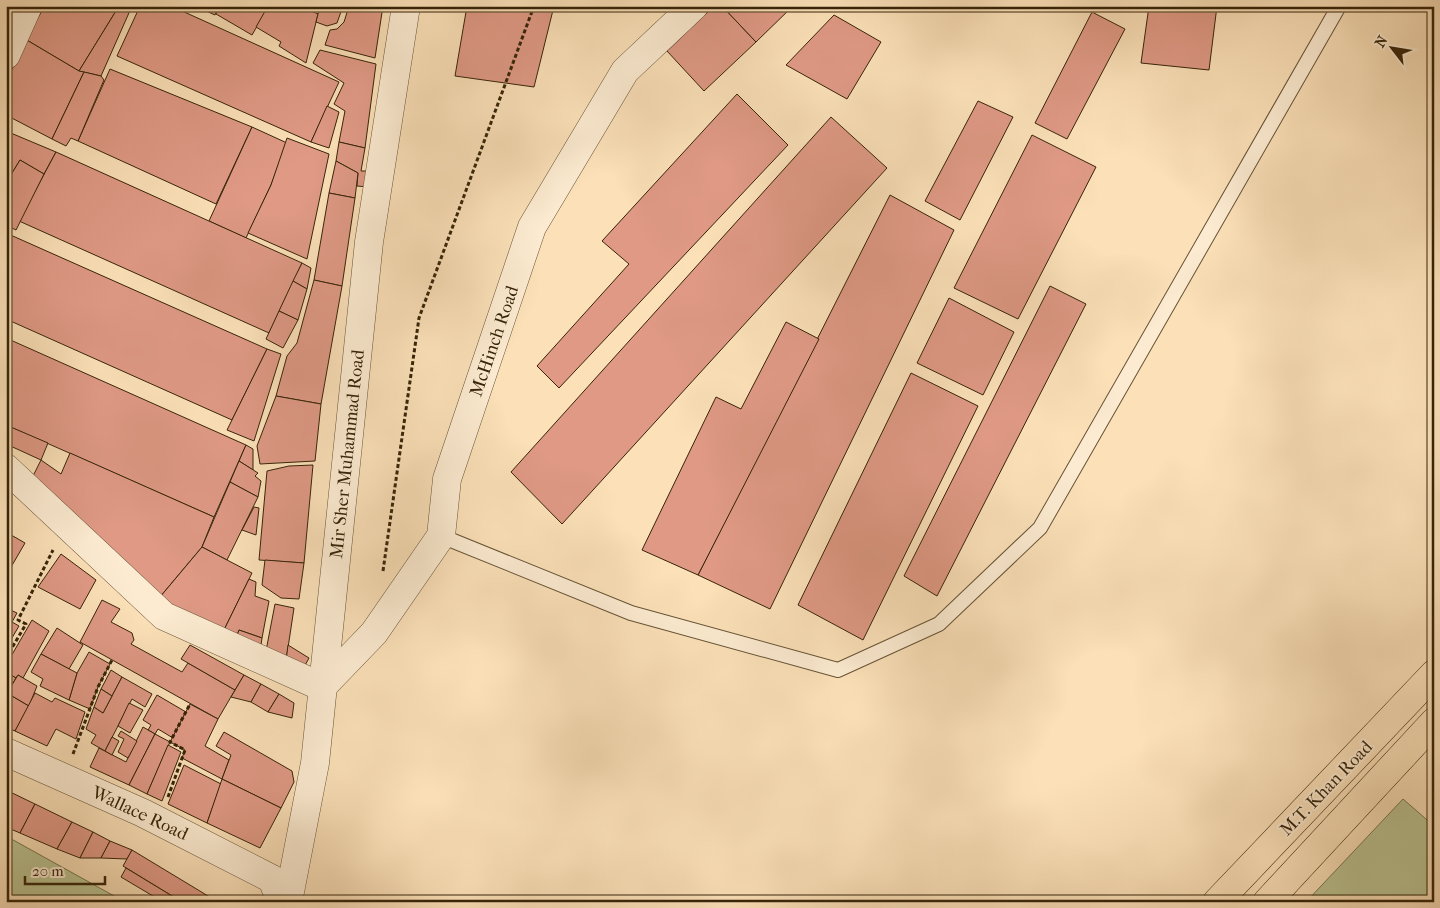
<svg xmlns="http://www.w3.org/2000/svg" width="1440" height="908" viewBox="0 0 1440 908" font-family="'IM FELL French Canon',serif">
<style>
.green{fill:#bbc392;stroke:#78744e}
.building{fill:#df9985;stroke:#362409}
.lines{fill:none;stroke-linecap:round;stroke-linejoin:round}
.service-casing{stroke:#675335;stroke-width:16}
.minor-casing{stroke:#675335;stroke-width:29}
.tertiary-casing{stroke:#675335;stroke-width:29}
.trunk-casing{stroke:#362409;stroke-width:29}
.path{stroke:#362409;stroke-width:3;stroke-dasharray:4 2.5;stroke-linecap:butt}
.service{stroke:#fcebd1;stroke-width:14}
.minor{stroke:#fcebd1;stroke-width:28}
.tertiary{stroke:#fcebd1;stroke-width:28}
.trunk{stroke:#fbe0b8;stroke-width:28}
.labels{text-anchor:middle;stroke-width:4;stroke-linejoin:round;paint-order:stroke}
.street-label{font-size:18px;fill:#362409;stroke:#fcebd1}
</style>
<rect width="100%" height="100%" fill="#fbe0b8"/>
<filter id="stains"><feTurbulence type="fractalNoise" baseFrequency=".004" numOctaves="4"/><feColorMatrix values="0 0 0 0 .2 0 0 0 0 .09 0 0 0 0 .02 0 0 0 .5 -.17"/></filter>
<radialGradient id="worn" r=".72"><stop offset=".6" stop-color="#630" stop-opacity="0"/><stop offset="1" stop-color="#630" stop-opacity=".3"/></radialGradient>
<g class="green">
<path d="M1403,799L1434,826V902H1306Z"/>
<path d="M6,836L125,902H6Z"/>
</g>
<g class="building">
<path d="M45,6H119L79,71L25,39Z"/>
<path d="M119,6H132L101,76L79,71Z"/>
<path d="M140,6H171L339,82L311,142L117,56Z"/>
<path d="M195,6H219L215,15Z"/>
<path d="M219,6H263L267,9L252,35L216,14Z"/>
<path d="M268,6H300L318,14L306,63L279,46L281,42L256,27Z"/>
<path d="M320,6L327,8L328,6H343L337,23L327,26L316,22Z"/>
<path d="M349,6H383L375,58L325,45L330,30L337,29L344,22Z"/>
<path d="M467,6H554L534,87L455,76Z"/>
<path d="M714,6H722L756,42L704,91L667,51Z"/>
<path d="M722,6H793L756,42Z"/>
<path d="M1149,6H1217L1209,70L1141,63Z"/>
<path d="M1092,12L1125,29L1067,139L1035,123Z"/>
<path d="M834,15L881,42L847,99L786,65Z"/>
<path d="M25,39L79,71L84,72L52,139L6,115V84Z"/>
<path d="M320,50L376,64L365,148L339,142L345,111L334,104L344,83L313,63Z"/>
<path d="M110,69L252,127L216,204L78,141Z"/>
<path d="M84,72L101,76L104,80L78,141L71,138L66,146L52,139Z"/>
<path d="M737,94L788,145L559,388L537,366L629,264L602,241Z"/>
<path d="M978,101L1013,117L960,220L925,201Z"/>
<path d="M327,106L339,112L329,148L311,142Z"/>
<path d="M831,117L887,168L562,524L511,472Z"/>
<path d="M252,127L287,143L271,185L246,238L209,221Z"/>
<path d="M6,131L56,152L44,174L20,160L6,183Z"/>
<path d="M1032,135L1096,167L1018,319L954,288Z"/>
<path d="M287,138L329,154L307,259L248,233L271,185Z"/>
<path d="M339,142L365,148L361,171H372L369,187L357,186L358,173L336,161Z"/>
<path d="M56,152L302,263L269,333L19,221Z"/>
<path d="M20,160L44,174L16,230L6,225V183Z"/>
<path d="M336,161L358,173L355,198L329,193Z"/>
<path d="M329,193L355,198L342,286L314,280Z"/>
<path d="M890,195L954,230L770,609L698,575Z"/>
<path d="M6,233L267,349L232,420L6,319Z"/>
<path d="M302,263L311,268L307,289L293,281Z"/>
<path d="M314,280L342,286L321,404L276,396L287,356L297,343Z"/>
<path d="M293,281L307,289L298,320L279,311Z"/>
<path d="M1050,286L1086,304L937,596L904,576Z"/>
<path d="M949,298L1014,332L983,395L917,363Z"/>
<path d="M279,311L298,320L283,348L266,339Z"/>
<path d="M786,322L819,339L698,575L642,550L716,397L741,409Z"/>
<path d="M6,338L246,445L214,517L6,425Z"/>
<path d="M267,349L281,354L254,441L227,430Z"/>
<path d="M911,373L978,406L863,640L798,605Z"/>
<path d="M276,396L321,404L315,461L260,464L257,446Z"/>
<path d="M6,425L48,443L41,460L6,444Z"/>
<path d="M246,445L253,449V470L239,461Z"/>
<path d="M70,453L214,517L202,547L160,597L33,476L41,460L61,474Z"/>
<path d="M239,461L258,473L255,476L261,481L258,497L230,482Z"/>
<path d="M313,465L304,563L259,560L267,471L289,466Z"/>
<path d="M230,482L258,497L227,560L202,547Z"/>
<path d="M254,507L259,508L256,535L242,530Z"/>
<path d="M6,532L25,543L7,574L6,573Z"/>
<path d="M202,547L252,573L223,632L167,602L160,597Z"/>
<path d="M61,554L96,580L80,609L38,587Z"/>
<path d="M265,560L304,563L299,599L281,598L262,585Z"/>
<path d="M249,579L256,582L255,596L269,601L262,638L239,630L236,638L223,632Z"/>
<path d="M102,600L120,609L111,622L132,633L134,640L131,644L182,672L188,663L235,690L218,719L80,642Z"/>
<path d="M275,604L294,608L286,661L265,656Z"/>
<path d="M6,608L17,613L12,622L19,626L6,648Z"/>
<path d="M32,620L49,631L23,678L18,675L16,678L6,673V665Z"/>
<path d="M57,628L83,645L69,669L41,654Z"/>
<path d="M239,630L262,638L260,652L236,638Z"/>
<path d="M190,645L244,675L235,690L181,659Z"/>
<path d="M288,645L309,658L303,669L286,661Z"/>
<path d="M89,652L110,664L98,687L90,709L69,700L77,673Z"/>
<path d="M41,654L77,673L69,700L40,686L43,679L31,672Z"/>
<path d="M111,670L122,677L112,696L101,689Z"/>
<path d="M6,672L16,678L7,693L29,706L15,731L6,727Z"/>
<path d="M18,675L37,686L29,706L7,693Z"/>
<path d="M244,675L261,684L251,702L231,697Z"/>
<path d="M122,677L152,694L145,707L132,699L105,751L91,743L96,735L86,729L94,707L103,713Z"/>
<path d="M261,684L279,694L268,712L251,702Z"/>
<path d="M101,689L112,696L103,713L94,707Z"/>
<path d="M35,693L52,702L55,698L85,712L76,739L56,729L47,746L15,731Z"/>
<path d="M279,694L294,703L292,718L268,712Z"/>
<path d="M157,695L186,712L173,738L158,729L155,734L148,730L151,725L143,720Z"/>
<path d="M129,703L143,710L130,733L118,726Z"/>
<path d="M190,704L218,719L205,746L229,760L222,779L182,758L185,750L170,742Z"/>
<path d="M143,727L155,734L129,785L90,767L99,748L126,762Z"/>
<path d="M121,731L137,741L128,758L118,752L124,739L118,736Z"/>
<path d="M224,732L292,771L294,782L281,808L222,779L231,755L216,746Z"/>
<path d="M155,734L170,742L147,794L129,785Z"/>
<path d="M112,737L119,741L112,755L105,751Z"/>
<path d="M168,745L181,752L162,801L147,794Z"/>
<path d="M184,765L221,784L207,823L168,804Z"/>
<path d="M222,779L281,808L260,848L207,823Z"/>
<path d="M6,790L35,804L20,833L6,827Z"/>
<path d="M35,804L72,822L57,849L20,833Z"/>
<path d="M72,822L93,832L80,858L57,849Z"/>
<path d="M93,832L110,841L101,858H80Z"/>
<path d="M110,841L132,850L127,859L101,858Z"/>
<path d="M132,850L218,902H182L123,866Z"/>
<path d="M126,868L182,902H163L121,877Z"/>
</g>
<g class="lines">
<g class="service-casing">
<path id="service" d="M441,536L631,613L838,670L939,624L1040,528L1339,6"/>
</g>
<g class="minor-casing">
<g id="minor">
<path d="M6,55L28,6"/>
<path d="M6,468L164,616L322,687L374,633L441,536L447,479L532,227L625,71L694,6"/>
<path d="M288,902L315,763L369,242L406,6"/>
</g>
</g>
<g class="tertiary-casing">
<path id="tertiary" d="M6,752L143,813L272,879L281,902"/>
</g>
<g class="trunk-casing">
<g id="trunk">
<path d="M1217,902L1434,674"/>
<path d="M1267,902L1434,722"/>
</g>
</g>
<g class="path">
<path d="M383,571L419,318L534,6"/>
<path d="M6,658L26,624L18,620L53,550"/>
<path d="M73,754L98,687L112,660"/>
<path d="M168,797L185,750L170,742L190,704"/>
</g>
<use href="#service" class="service"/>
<use href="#minor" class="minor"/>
<use href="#tertiary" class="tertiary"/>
<use href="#trunk" class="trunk"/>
</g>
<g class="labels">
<g class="street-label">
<text transform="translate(494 341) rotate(-71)" y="6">McHinch Road</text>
<text transform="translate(347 454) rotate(-84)" y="6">Mir Sher Muhammad Road</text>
<text transform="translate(1326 788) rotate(-46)" y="6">M.T. Khan Road</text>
<text transform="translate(140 813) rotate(25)" y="6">Wallace Road</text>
</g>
</g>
<rect width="1440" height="908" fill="none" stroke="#fbe0b8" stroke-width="25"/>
<rect x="8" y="8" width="1425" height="893" fill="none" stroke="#362409" stroke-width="2.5"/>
<rect x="12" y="12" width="1415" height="883" fill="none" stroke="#362409"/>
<g transform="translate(1392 48) rotate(301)" stroke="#fcebd1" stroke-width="4" paint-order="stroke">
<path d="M0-4L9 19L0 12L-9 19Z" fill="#362409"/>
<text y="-8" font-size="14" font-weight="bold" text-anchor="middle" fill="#362409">N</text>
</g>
<path d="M25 876v8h80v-8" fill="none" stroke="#362409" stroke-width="2.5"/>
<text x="32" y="876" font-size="15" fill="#362409" stroke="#fcebd1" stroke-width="4" paint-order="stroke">20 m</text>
<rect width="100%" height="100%" filter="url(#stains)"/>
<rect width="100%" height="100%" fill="url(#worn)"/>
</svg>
